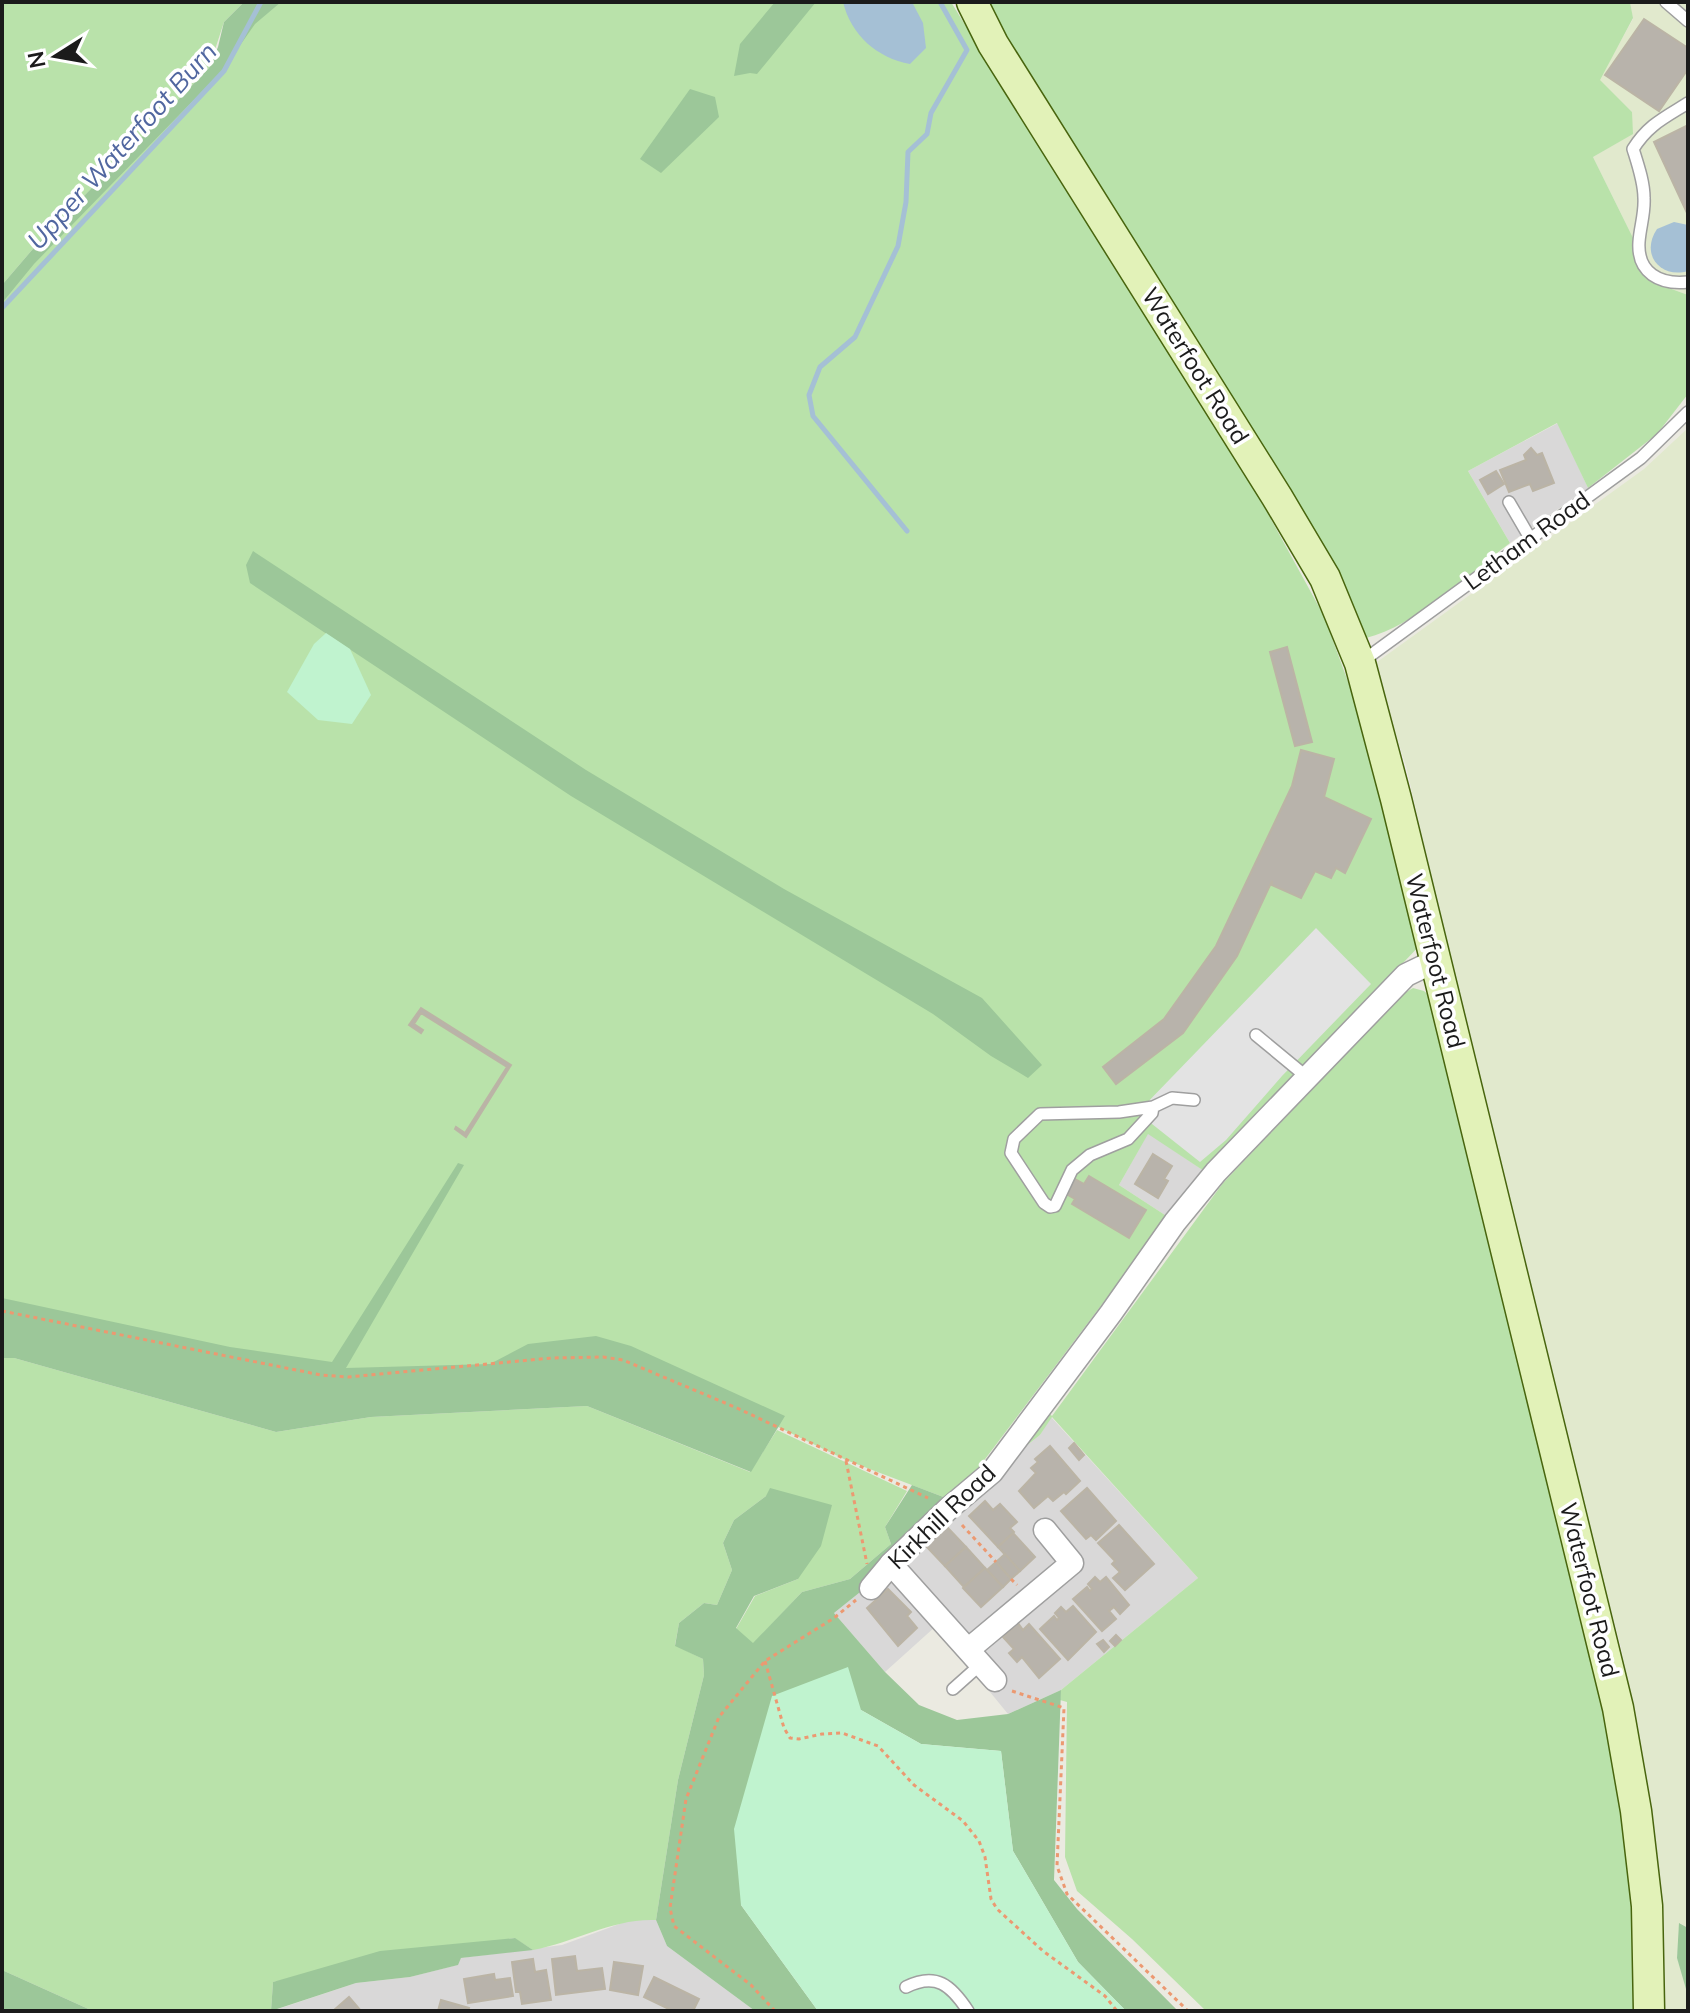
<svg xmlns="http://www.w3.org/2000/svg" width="1690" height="2013" viewBox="0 0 1690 2013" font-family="Mulish,sans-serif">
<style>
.residential{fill:#d9d8d8}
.farmland{fill:#e1e9cd}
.grass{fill:#b9e2aa}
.forest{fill:#9cc799}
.park{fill:#c0f3cf}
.parking{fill:#e3e3e3}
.water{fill:#a5c0d5}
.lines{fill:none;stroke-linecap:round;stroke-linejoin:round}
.stream{stroke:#a5c0d5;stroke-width:5}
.building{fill:#b8b3ab;stroke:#bbb4a5;stroke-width:2}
.lane-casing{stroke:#9f9f9f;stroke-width:14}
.street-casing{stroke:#9f9f9f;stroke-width:25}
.secondary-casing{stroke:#48650e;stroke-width:33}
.path{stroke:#ec9971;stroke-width:3;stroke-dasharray:4 4;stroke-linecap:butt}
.lane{stroke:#fff;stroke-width:11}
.street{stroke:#fff;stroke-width:22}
.secondary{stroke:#e2f2b8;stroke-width:30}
.labels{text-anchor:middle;stroke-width:7;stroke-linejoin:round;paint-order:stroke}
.street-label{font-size:24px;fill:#1b1b1b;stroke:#fff}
.water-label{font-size:26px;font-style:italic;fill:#5167a0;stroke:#fff}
</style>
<rect width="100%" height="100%" fill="#ebeae1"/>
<g class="residential">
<path d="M1558,423L1588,488L1510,543L1468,471Z"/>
<path d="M1148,1133L1204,1171L1168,1217L1119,1185Z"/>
<path d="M1051,1417L1198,1578L1061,1690L1008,1714L936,1626L885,1672L834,1613L1002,1477L1016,1454L1040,1435Z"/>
<path d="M633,1919L656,1920L667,1946L755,2011H272L356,1983L410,1977L457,1965L461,1958L562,1945Z"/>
</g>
<g class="farmland">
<path d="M1630,2H1688V295L1655,283L1639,268L1634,240L1593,157L1632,134V112L1599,80L1633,19Z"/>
<path d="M1688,428V1928L1680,1923L1677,1957L1688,1996V2011H1660L1643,1777L1622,1651L1574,1472L1496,1158L1406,766L1373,665L1644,469Z"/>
</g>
<g class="grass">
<path d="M2,2H244L224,22L209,68L38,243L2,285Z"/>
<path d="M258,2H951L1109,259L1244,470L1324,616L1363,723L1425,940L1204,1171L1148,1134L1119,1185L1168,1217L979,1467L946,1498L846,1460L772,1424L441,1370L348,1377L2,1311V297L218,67Z"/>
<path d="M989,2H1630L1633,18L1600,80L1632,112L1633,134L1593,157L1634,240L1639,268L1655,283L1688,295V394L1657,434L1588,488L1557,423L1468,471L1510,543C1469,574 1415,626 1366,638L1335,569L1294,496L1004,46Z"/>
<path d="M1413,988L1424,991L1432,998L1593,1640L1632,1837L1640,2011H1206L1132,1939L1077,1891L1065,1857L1067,1702L1060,1700L1061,1690L1198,1578L1052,1417L1040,1435L1016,1454L1046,1410L1052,1416L1223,1183L1403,994Z"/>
<path d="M2,1358H14L276,1432L371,1417L587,1406L750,1472L777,1430L907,1491L885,1527L891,1544L850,1579L802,1592L753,1644L736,1629L755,1596L798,1579L766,1496L734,1520L723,1543L732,1570L717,1605L704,1603L679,1623L675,1645L703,1659L704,1675L678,1780L656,1920C613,1918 575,1942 533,1950L514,1938L273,1982L271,2011H93L2,1970Z"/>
</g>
<g class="forest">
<path d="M244,2H281L255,24L222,71L34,264L2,303V285L38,243L209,68L218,47L224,22Z"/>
<path d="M775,2H816L757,74L750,73L734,76L740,44Z"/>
<path d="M690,89L715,97L719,117L661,173L640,159Z"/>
<path d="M253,551L586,770L784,889L982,998L1042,1065L1028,1078L991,1056L933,1014L571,796L250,583L246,565Z"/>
<path d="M458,1163L464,1165L346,1368L490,1364L528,1344L596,1336L631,1346L785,1416L751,1472L587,1406L371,1417L276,1432L14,1358H2V1298L230,1347L332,1362Z"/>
<path d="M912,1485L946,1498L961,1511L834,1613L885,1672L919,1705L957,1720L1008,1714L1061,1690L1054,1880L1077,1909L1178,2011H1126L1078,1962L1013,1851L1001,1751L921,1744L861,1710L741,1905L818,2011H755L667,1946L656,1920L678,1780L704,1675L703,1659L675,1646L679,1623L704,1603L717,1605L732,1570L723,1543L734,1520L766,1496L770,1488L832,1505L821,1546L798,1579L754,1596L736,1628L753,1643L802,1592L850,1579L891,1544L885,1527Z"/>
<path d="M1679,1923L1688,1928V1996L1677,1958Z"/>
<path d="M515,1938L533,1950L461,1958L458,1965L410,1977L356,1983L271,2011L273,1982L380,1951Z"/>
<path d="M2,1970L93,2011H2Z"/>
</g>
<g class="park">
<path d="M326,633L350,649L371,695L352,724L318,720L287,692L314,644Z"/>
<path d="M848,1667L861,1710L921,1744L1001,1751L1013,1851L1078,1962L1126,2011H818L741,1905L734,1829L772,1696Z"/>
</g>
<path class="parking" d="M1316,928L1371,984L1282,1076L1226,1140L1200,1162L1152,1124L1142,1108Z"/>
<g class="water">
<path d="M843,2H912L923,23L926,48L910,64C877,58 851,35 843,2Z"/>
<path d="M1674,222L1688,225V271C1660,279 1640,254 1657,229Z"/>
</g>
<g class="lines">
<g class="stream">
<path d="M2,308L224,71L261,2"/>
<path d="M907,531L813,416L809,395L820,367L855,337L898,246L906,202L908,152L927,134L931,113L967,50L940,2"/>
</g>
</g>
<g class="building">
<path d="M1644,19L1688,48V69L1659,111L1605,75Z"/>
<path d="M1688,125V215L1654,142Z"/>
<path d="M1531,448L1537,455L1542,453L1554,483L1533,491L1530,484L1509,492L1500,470L1526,460L1524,455Z"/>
<path d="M1496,471L1504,484L1488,494L1480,480Z"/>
<path d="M1287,647L1312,742L1295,746L1270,652Z"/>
<path d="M1301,750L1334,759L1324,797L1371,819L1345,873L1336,868L1331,878L1315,871L1301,898L1272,885V881L1237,956L1183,1033L1116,1084L1103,1067L1164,1019L1216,946L1292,786Z"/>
<path d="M421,1008L511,1065L466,1137L455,1129L456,1127L465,1133L507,1067L421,1013L414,1024L423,1030L421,1033L409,1025Z"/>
<path d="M1153,1154L1172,1166L1164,1179L1168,1181L1158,1198L1135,1184Z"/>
<path d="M1089,1176L1146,1210L1129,1238L1072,1204L1075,1199L1066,1194L1075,1179L1084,1184Z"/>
<path d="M1074,1443L1084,1455L1079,1460L1069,1448Z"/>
<path d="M1050,1446L1080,1481L1066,1494L1064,1492L1053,1501L1048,1496L1034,1508L1019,1491L1036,1473L1031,1468L1038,1462L1035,1459Z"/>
<path d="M1087,1488L1116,1521L1096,1540L1091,1535L1086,1539L1061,1511Z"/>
<path d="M985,1501L993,1510L1000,1504L1017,1522L1010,1528L1014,1532L998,1547L969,1516Z"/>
<path d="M1119,1525L1154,1564L1125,1590L1113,1578L1120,1572L1112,1564L1115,1561L1098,1543Z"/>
<path d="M947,1527L966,1547L945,1566L926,1546Z"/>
<path d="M1013,1533L1035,1557L1020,1571L998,1547Z"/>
<path d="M966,1547L985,1568L964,1587L945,1566Z"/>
<path d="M1005,1554L1020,1571L1011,1579L996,1562Z"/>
<path d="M996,1562L1011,1579L1003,1587L987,1570Z"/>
<path d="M985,1568L1003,1587L981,1607L963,1588Z"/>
<path d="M1095,1577L1100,1582L1106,1577L1129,1605L1120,1614L1114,1607L1109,1611L1116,1619L1102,1631L1073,1599L1087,1587L1090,1591L1092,1589L1088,1584Z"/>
<path d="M888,1589L911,1612L907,1616L917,1628L898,1646L867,1608Z"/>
<path d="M1073,1606L1096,1632L1068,1660L1040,1629L1054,1616L1057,1620L1059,1618L1055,1613L1061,1607L1066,1612Z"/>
<path d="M1018,1623L1023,1630L1029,1624L1060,1659L1039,1678L1022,1657L1017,1662L1009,1653L1014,1649L1003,1637Z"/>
<path d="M1116,1635L1121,1640L1115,1646L1110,1641Z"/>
<path d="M1103,1640L1109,1647L1104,1652L1097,1644Z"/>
<path d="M575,1956L577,1971L602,1968L605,1989L556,1995L552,1959Z"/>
<path d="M533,1959L535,1972L546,1970L551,2000L522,2004L520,1992H516L512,1962Z"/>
<path d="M614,1962L643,1966L638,1995L610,1990Z"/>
<path d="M494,1974L495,1980L510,1978L513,1996L468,2003L464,1979Z"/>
<path d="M654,1977L699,1999L693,2011H673L644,1997Z"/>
<path d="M349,1997L361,2011H333Z"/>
<path d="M441,2000L469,2008L468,2011H438Z"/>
</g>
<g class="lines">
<g class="lane-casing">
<g id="lane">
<path d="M1666,2L1688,21"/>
<path d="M1688,103C1664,118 1648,125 1633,149C1638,165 1644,182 1644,198C1645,213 1640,227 1639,242C1637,273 1660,285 1688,282"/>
<path d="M1509,502L1530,538"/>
<path d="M1360,663L1641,458L1688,412"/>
<path d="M1256,1035L1308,1078"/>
<path d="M1153,1107L1152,1113L1128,1139L1090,1155L1072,1170L1055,1206L1050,1207L1044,1203L1011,1153L1014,1139L1040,1114L1119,1112L1153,1107L1172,1098L1194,1100"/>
<path d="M953,1689L981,1664"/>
<path d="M906,1987C936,1972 951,1985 968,2011"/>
</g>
</g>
<g class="street-casing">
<g id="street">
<path d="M891,1564L995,1680"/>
<path d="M871,1588L891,1564L948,1509L992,1472L1111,1313L1175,1222L1216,1172L1406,975L1435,961"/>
<path d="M969,1649L1072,1563L1045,1530"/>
</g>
</g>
<g class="secondary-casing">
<path id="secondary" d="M972,2L993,44L1277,497L1325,578L1360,663L1396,799L1618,1708L1636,1811L1647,1906L1649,2011"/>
</g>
<g class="path">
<path d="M2,1311L321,1375L348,1377L552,1358L603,1357L623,1360L737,1408L928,1498"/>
<path d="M846,1461L867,1564"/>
<path d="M962,1525L996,1562"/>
<path d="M1011,1579L1017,1585"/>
<path d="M765,1661L784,1728L790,1738L799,1739L822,1734L842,1733L878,1746L914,1785L963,1821L979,1841L985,1857L991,1899L997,1909L1043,1951L1105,1996L1117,2011"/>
<path d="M1012,1691L1064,1708L1057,1866L1067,1894L1188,2011"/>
<path d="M775,2011L751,1985L674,1926L670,1908L686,1799L719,1717L765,1661L834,1618L856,1600"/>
</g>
<use href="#lane" class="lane"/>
<use href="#street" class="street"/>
<use href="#secondary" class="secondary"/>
</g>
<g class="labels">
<g class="street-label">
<text transform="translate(1195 366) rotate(58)" y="8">Waterfoot Road</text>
<text transform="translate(1527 541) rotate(-36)" y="8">Letham Road</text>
<text transform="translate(1435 961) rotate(76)" y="8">Waterfoot Road</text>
<text transform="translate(942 1517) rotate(-44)" y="8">Kirkhill Road</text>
<text transform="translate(1589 1590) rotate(76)" y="8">Waterfoot Road</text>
</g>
<g class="water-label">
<text transform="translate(122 146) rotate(-48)" y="9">Upper Waterfoot Burn</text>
</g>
</g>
<rect width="1690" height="2013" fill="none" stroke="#1b1b1b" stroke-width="8"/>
<g transform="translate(56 56) rotate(259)" stroke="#ffffff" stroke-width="6" paint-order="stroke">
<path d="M0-6L14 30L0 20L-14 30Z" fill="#1b1b1b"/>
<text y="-12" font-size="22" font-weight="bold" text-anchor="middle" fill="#1b1b1b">N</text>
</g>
</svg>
